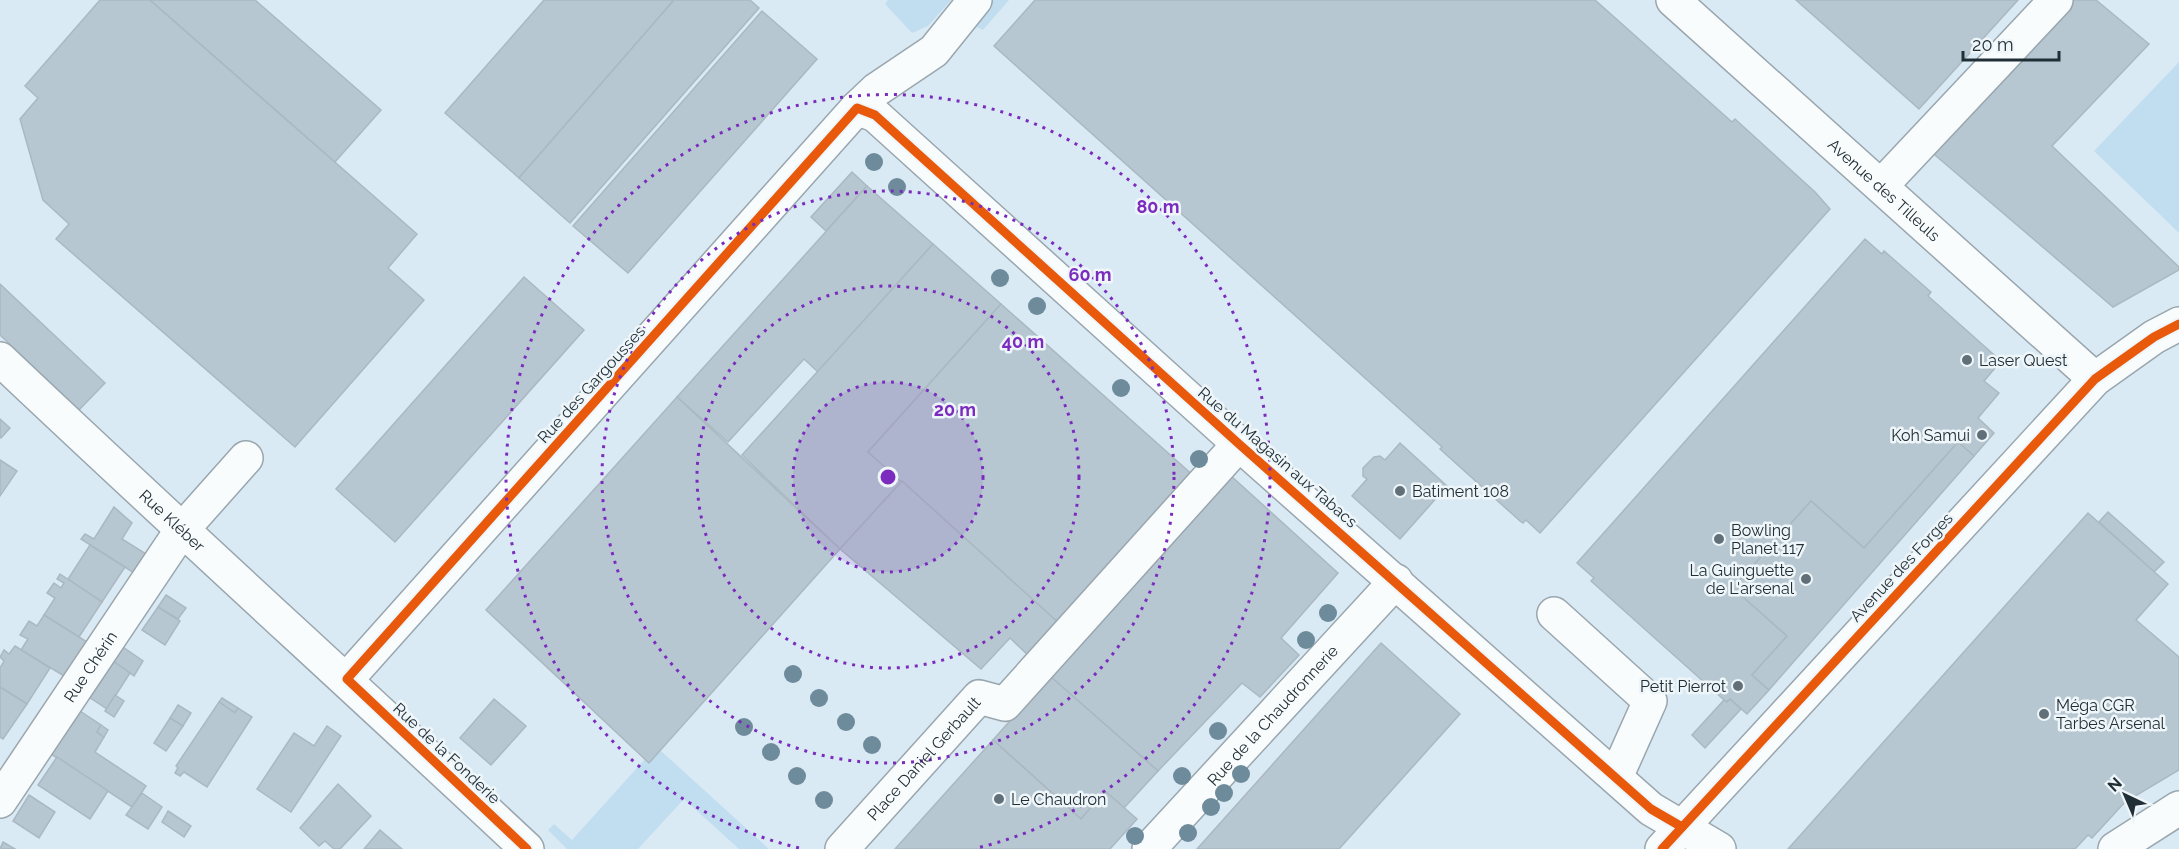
<svg xmlns="http://www.w3.org/2000/svg" width="2179" height="849" viewBox="0 0 2179 849" font-family="Raleway,sans-serif">
<style>
.green{fill:#c1def0}
.building{fill:#b6c7d1;stroke:#abb8c1;stroke-width:1.5}
.lines{fill:none;stroke-linecap:round;stroke-linejoin:round}
.minor-casing{stroke:#99a6ae;stroke-width:36}
.minor{stroke:#f9fcfd;stroke-width:33}
.cycleway-casing{stroke:#eff6fa;stroke-width:13}
.cycleway{stroke:#e8590c;stroke-width:9}
.tree{fill:#6d8b9b}
.ring{fill:none;stroke:#7b2cbf;stroke-width:3;stroke-dasharray:3 6}
.poi-dot{fill:#617078;stroke:#eff6fa;stroke-width:2}
.labels{text-anchor:middle;stroke-width:5;stroke-linejoin:round;paint-order:stroke}
.street-label{font-size:16px;fill:#202e36;stroke:#eff6fa}
.poi-label{font-size:16px;fill:#202e36;stroke:#eff6fa;text-anchor:start}
.centre{fill:#7b2cbf;stroke:#eff6fa;stroke-width:3}
.ring-label{font-size:18px;text-anchor:middle;font-weight:bold;fill:#7b2cbf;stroke:#eff6fa;stroke-width:5;stroke-linejoin:round;paint-order:stroke}
</style>
<rect width="100%" height="100%" fill="#daeaf4"/>
<g class="green">
<path d="M888,0H951L928,26L912,33L885,4Z"/>
<path d="M988,0H1009L983,30L972,25Z"/>
<path d="M2179,62V233L2094,151Z"/>
<path d="M660,750L769,849H739L684,799L638,849H567L548,830L554,824L572,840L645,759L649,763Z"/>
</g>
<g class="building">
<path d="M100,0H150L417,234L388,268L424,300L295,447L56,239L69,224L43,200L20,119L38,98L25,86Z"/>
<path d="M150,0H255L381,110L335,162Z"/>
<path d="M544,0H674L519,178L445,113Z"/>
<path d="M674,0H750L759,8L570,223L519,178Z"/>
<path d="M1035,0H1595L1732,122L1735,119L1815,192L1830,209L1540,533L1526,520L1523,523L1520,521L1440,449L1442,447L994,46Z"/>
<path d="M1796,0H2018L1919,109Z"/>
<path d="M2065,0H2096L2149,44L2052,146L2179,267V270L2113,307L1929,150Z"/>
<path d="M762,11L817,59L628,273L573,226Z"/>
<path d="M852,172L867,186L826,231L811,217Z"/>
<path d="M867,186L933,244L818,372L804,359L728,442L677,397Z"/>
<path d="M1865,239L1882,254L1884,251L1931,292L1928,296L2001,361L1984,381L1999,393L1978,418L1994,433L1974,456L1958,442L1864,548L1811,501L1733,588L1787,636L1752,675L1769,690L1747,714L1730,699L1727,702L1724,700L1591,581L1594,578L1577,563Z"/>
<path d="M933,244L1001,304L868,452L902,481L840,549L742,455Z"/>
<path d="M524,277L584,330L395,542L336,489Z"/>
<path d="M0,284L105,383L79,410L0,335Z"/>
<path d="M1001,304L1195,477L1062,626L868,452Z"/>
<path d="M677,397L840,549L649,763L486,610Z"/>
<path d="M0,419L10,428L1,438L0,437Z"/>
<path d="M1958,442L1974,456L1769,690L1752,675L1787,636L1733,588L1811,501L1864,548Z"/>
<path d="M1400,443L1447,486L1400,539L1352,496L1367,479L1363,476V468L1374,457L1380,456L1385,460Z"/>
<path d="M0,460L17,471L0,496Z"/>
<path d="M1230,475L1338,573L1281,638L1299,655L1260,697L1242,683L1158,771L1050,676Z"/>
<path d="M902,481L1062,626L1031,658L1010,638L981,669L840,549Z"/>
<path d="M114,507L132,523L122,539L146,554L134,573L81,539L85,534L94,539Z"/>
<path d="M2108,512L2164,562L2154,572L2099,522Z"/>
<path d="M2088,513L2168,584L2136,620L2179,657V770L2125,802L2092,838L2088,835L2075,849H1788Z"/>
<path d="M90,545L125,567L102,602L68,579Z"/>
<path d="M60,574L102,602L79,637L44,615L55,598L47,593L54,583L61,588L64,583L57,579Z"/>
<path d="M166,595L186,608L178,619L158,607Z"/>
<path d="M158,607L180,621L165,645L142,630Z"/>
<path d="M44,615L87,642L64,676L21,650L28,639L20,635L29,621L37,626Z"/>
<path d="M1381,643L1460,714L1339,849H1197Z"/>
<path d="M120,645L143,661L134,676L110,659Z"/>
<path d="M15,646L50,668L27,704L0,687V668L4,661L0,657L4,650L9,654Z"/>
<path d="M110,659L130,673L107,709L86,695Z"/>
<path d="M1050,676L1158,771L1124,808L1105,791L1081,819L993,740Z"/>
<path d="M0,687L27,704L3,739L0,737Z"/>
<path d="M115,695L124,701L114,717L105,711Z"/>
<path d="M222,698L238,708L235,713L219,702Z"/>
<path d="M494,699L526,726L491,765L460,738Z"/>
<path d="M1730,699L1741,709L1705,748L1692,735L1724,700L1727,702Z"/>
<path d="M219,702L235,713L238,708L252,717L207,787L184,772L180,776L175,773L178,768L176,766Z"/>
<path d="M178,705L191,713L183,726L170,718Z"/>
<path d="M77,709L101,725L97,732L104,737L95,752L146,786L132,807L48,752Z"/>
<path d="M170,718L183,726L166,751L154,743Z"/>
<path d="M101,725L108,730L104,737L97,732Z"/>
<path d="M327,726L341,736L291,812L257,789L294,733L314,746Z"/>
<path d="M993,740L1081,819L1105,791L1137,819L1110,849H895Z"/>
<path d="M57,757L108,791L90,819L38,785Z"/>
<path d="M338,784L371,816L340,849H334L325,841L319,846L300,828Z"/>
<path d="M142,793L162,807L148,829L126,815Z"/>
<path d="M29,795L55,812L39,838L13,821Z"/>
<path d="M168,811L191,826L184,837L162,822Z"/>
<path d="M380,830L402,849H364Z"/>
<path d="M3,842L15,849H0Z"/>
</g>
<g class="lines">
<g class="minor-casing">
<g id="minor">
<path id="s1" d="M1673,0L2095,379"/>
<path d="M857,108L875,115L1239,444L1651,809L1719,849"/>
<path d="M1881,186L2056,0"/>
<path id="s2" d="M0,359C174,524 352,685 527,849"/>
<path d="M1554,614L1650,701L1616,777"/>
<path d="M347,679L857,108L876,90L934,51L975,0"/>
<path id="s3" d="M0,801L181,531L246,458"/>
<path id="s4" d="M842,849L979,697L1005,704L1239,444"/>
<path id="s5" d="M1149,849L1396,581"/>
<path d="M1662,849L2095,379L2154,337L2179,324"/>
<path d="M2115,849L2179,808"/>
</g>
</g>
<use href="#minor" class="minor"/>
<g class="cycleway-casing">
<g id="cycleway">
<path d="M527,849L347,679L857,108L875,115L1239,444L1651,809L1682,827"/>
<path d="M1662,849L2095,379L2154,337L2179,324"/>
</g>
</g>
<use href="#cycleway" class="cycleway"/>
</g>
<g class="tree">
<circle cx="874" cy="162" r="9"/>
<circle cx="897" cy="187" r="9"/>
<circle cx="1000" cy="278" r="9"/>
<circle cx="1037" cy="306" r="9"/>
<circle cx="1121" cy="388" r="9"/>
<circle cx="1199" cy="459" r="9"/>
<circle cx="1328" cy="613" r="9"/>
<circle cx="1306" cy="640" r="9"/>
<circle cx="793" cy="674" r="9"/>
<circle cx="819" cy="698" r="9"/>
<circle cx="846" cy="722" r="9"/>
<circle cx="744" cy="727" r="9"/>
<circle cx="1218" cy="731" r="9"/>
<circle cx="872" cy="745" r="9"/>
<circle cx="771" cy="752" r="9"/>
<circle cx="1241" cy="774" r="9"/>
<circle cx="797" cy="776" r="9"/>
<circle cx="1182" cy="776" r="9"/>
<circle cx="1224" cy="793" r="9"/>
<circle cx="824" cy="800" r="9"/>
<circle cx="1211" cy="807" r="9"/>
<circle cx="1188" cy="833" r="9"/>
<circle cx="1135" cy="836" r="9"/>
</g>
<circle cx="888" cy="477" r="95" fill="#7b2cbf" fill-opacity=".12"/>
<g class="ring">
<circle cx="888" cy="477" r="95"/>
<circle cx="888" cy="477" r="191"/>
<circle cx="888" cy="477" r="286"/>
<path d="M799 848A382 382 0 1 1 977 848"/>
</g>
<g class="poi-dot">
<circle cx="1967" cy="360" r="6"/>
<circle cx="1982" cy="435" r="6"/>
<circle cx="1400" cy="491" r="6"/>
<circle cx="1719" cy="539" r="6"/>
<circle cx="1806" cy="579" r="6"/>
<circle cx="1738" cy="686" r="6"/>
<circle cx="2044" cy="714" r="6"/>
<circle cx="999" cy="799" r="6"/>
</g>
<g class="labels">
<g class="street-label">
<text dy="6" stroke="none"><textPath href="#s1" startOffset="284">Avenue des Tilleuls</textPath></text>
<text transform="translate(591 384) rotate(-48)" y="6">Rue des Gargousses</text>
<text transform="translate(1278 457) rotate(41)" y="6">Rue du Magasin aux Tabacs</text>
<text dy="6" stroke="none"><textPath href="#s2" startOffset="236">Rue Kléber</textPath></text>
<text transform="translate(1901 567) rotate(-47)" y="6">Avenue des Forges</text>
<text dy="6" stroke="none"><textPath href="#s3" startOffset="162">Rue Chérin</textPath></text>
<text dy="6" stroke="none"><textPath href="#s5" startOffset="182">Rue de la Chaudronnerie</textPath></text>
<text transform="translate(447 753) rotate(43)" y="6">Rue de la Fonderie</text>
<text dy="6" stroke="none"><textPath href="#s4" startOffset="122">Place Daniel Gerbault</textPath></text>
</g>
<g class="poi-label">
<text x="1979" y="366">Laser Quest</text>
<text x="1970" y="441" text-anchor="end">Koh Samui</text>
<text x="1412" y="497">Batiment 108</text>
<text x="1731" y="536">Bowling<tspan x="1731" dy="18">Planet 117</tspan></text>
<text x="1794" y="576" text-anchor="end">La Guinguette<tspan x="1794" dy="18">de L'arsenal</tspan></text>
<text x="1726" y="692" text-anchor="end">Petit Pierrot</text>
<text x="2056" y="711">Méga CGR<tspan x="2056" dy="18">Tarbes Arsenal</tspan></text>
<text x="1011" y="805">Le Chaudron</text>
</g>
</g>
<circle cx="888" cy="477" r="9" class="centre"/>
<g class="ring-label">
<text x="1158" y="213">80 m</text>
<text x="1090" y="281">60 m</text>
<text x="1023" y="348">40 m</text>
<text x="955" y="416">20 m</text>
</g>
<g transform="translate(2125 795) rotate(316)" stroke="#eff6fa" stroke-width="4.5" paint-order="stroke">
<path d="M0-4.5L10 22L0 15L-10 22Z" fill="#202e36"/>
<text y="-9" font-size="16" font-weight="bold" text-anchor="middle" fill="#202e36">N</text>
</g>
<path d="M1963 51v9h96v-9" fill="none" stroke="#202e36" stroke-width="3"/>
<text x="1972" y="51" font-size="18" fill="#202e36" stroke="#eff6fa" stroke-width="4.5" paint-order="stroke">20 m</text>
</svg>
